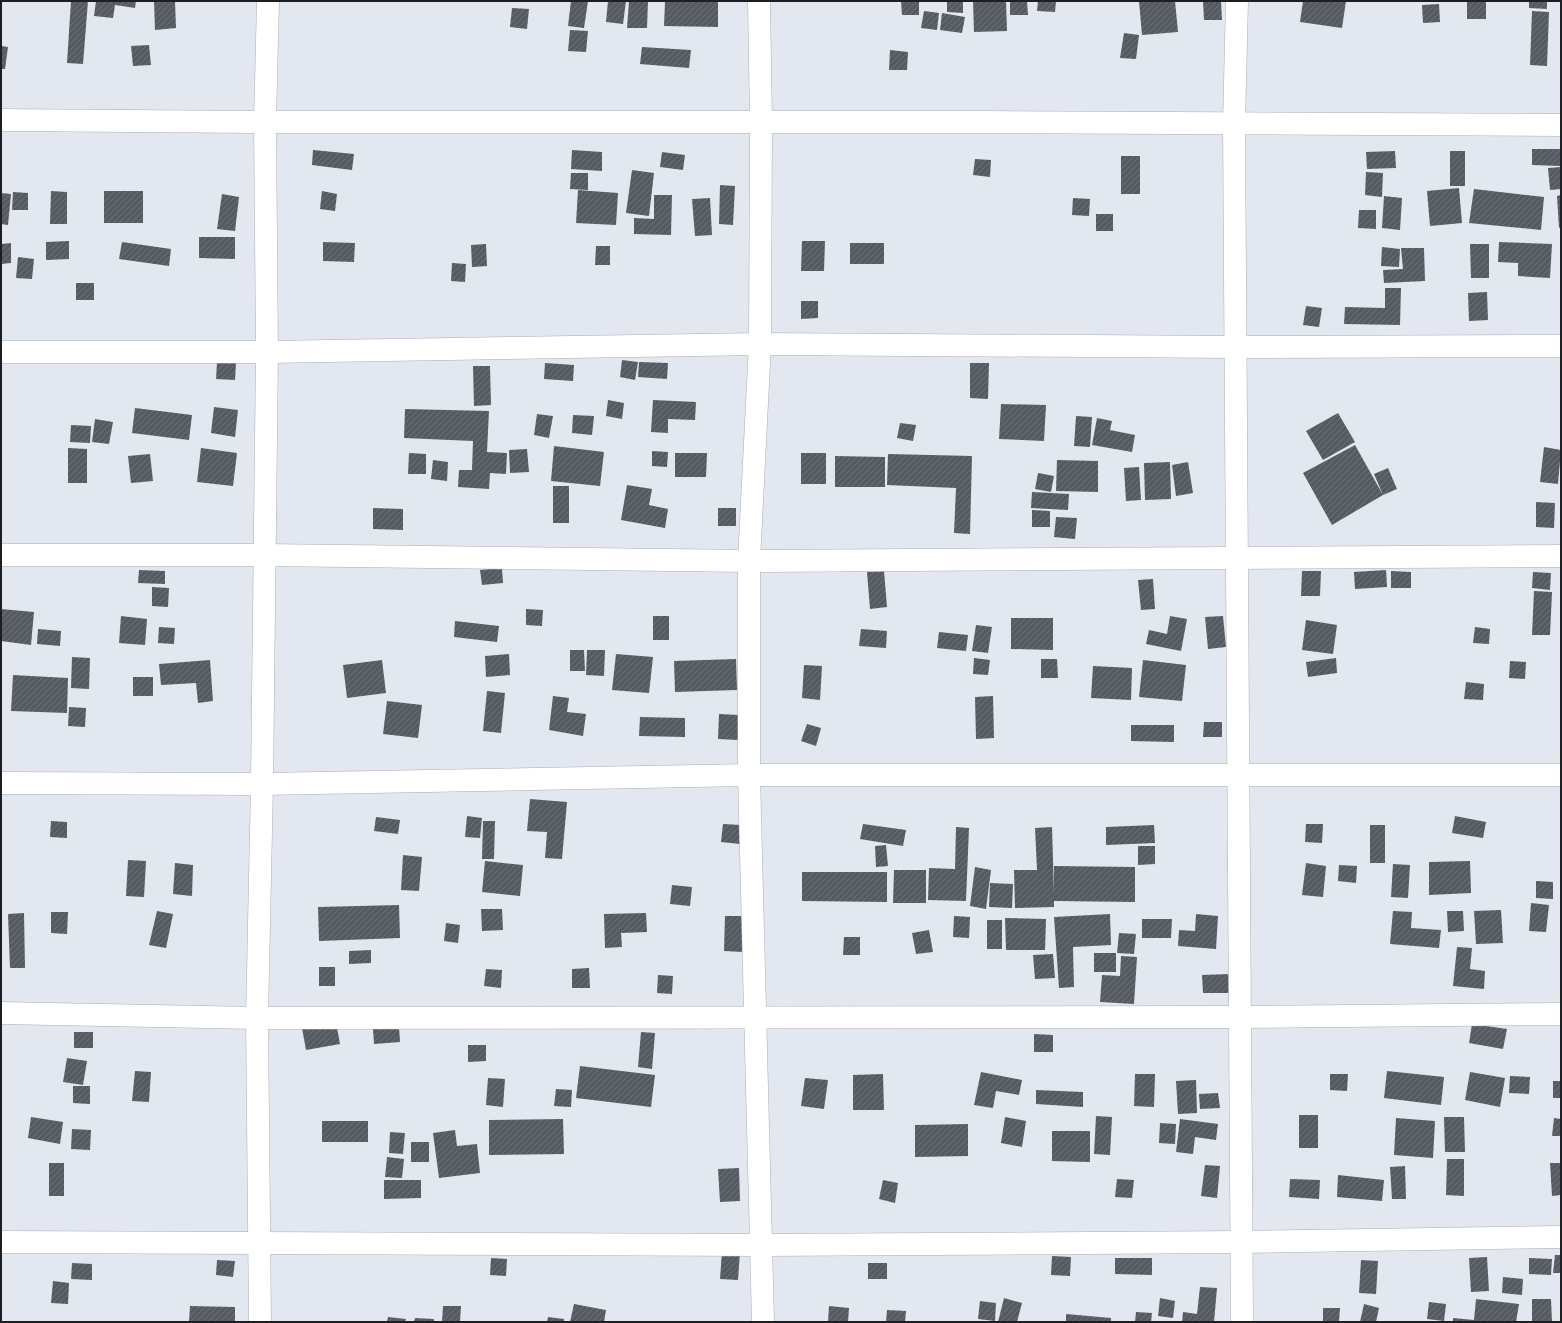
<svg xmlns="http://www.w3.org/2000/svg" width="1562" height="1323" viewBox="0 0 1562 1323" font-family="Georgia,serif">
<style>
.building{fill:url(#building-hatch)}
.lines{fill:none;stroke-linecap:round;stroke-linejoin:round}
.street-casing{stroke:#a9adb5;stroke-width:23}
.street{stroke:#fff;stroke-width:22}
</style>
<defs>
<pattern id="building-hatch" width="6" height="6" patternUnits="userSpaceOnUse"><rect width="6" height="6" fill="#565a61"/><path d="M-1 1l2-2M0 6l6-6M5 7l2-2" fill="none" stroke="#6f7278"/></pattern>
</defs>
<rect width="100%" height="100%" fill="#e3e7f0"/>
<g class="building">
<path d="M71,1H88L83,64L67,63Z"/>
<path d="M96,1H136L135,8L115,5L113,18L94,16Z"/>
<path d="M154,1H175L176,28L155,30Z"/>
<path d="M571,1H588L584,28L568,26Z"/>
<path d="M608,1H626L623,24L606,22Z"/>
<path d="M629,1H648L647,28H627Z"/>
<path d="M665,1H718V27L664,26Z"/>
<path d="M901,1H919V15H902Z"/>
<path d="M947,1H963V13L947,12Z"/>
<path d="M973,1H1006L1007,31L974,32Z"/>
<path d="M1010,1H1027L1028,15H1010Z"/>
<path d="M1038,1H1056L1055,12L1037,11Z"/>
<path d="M1139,1H1175L1178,32L1142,35Z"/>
<path d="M1203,1H1221L1222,20H1204Z"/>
<path d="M1303,1H1346L1342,28L1300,22Z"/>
<rect x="1467" y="1" width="19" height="18"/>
<path d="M1529,1H1547V9L1529,8Z"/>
<path d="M1439,4L1440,22L1423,23L1422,5Z"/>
<path d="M512,8L529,9L527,29L510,27Z"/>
<path d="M924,11L939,13L937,30L921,28Z"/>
<path d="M1532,11L1549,12L1547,66L1530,65Z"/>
<path d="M942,13L965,17L962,33L940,30Z"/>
<path d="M570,30L588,31L586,52L568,51Z"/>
<path d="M1124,33L1139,35L1136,59L1120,58Z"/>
<path d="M149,45L151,65L133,66L131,46Z"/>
<path d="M1,46L8,47L5,69H1Z"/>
<path d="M642,47L691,50L689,68L640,64Z"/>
<path d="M890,50L908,52L907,70H889Z"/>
<path d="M1532,149H1561V166L1532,165Z"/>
<path d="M313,150L354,154L352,170L312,165Z"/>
<path d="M572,150L602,152V171L571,169Z"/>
<path d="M1395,151L1396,168L1367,169L1366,152Z"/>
<rect x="1450" y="151" width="15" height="35"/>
<path d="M662,152L685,155L683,170L660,167Z"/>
<rect x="1121" y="156" width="19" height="38"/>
<path d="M975,159L991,160L990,177L973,175Z"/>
<path d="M1561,167V189L1550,190L1548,168Z"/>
<path d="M632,170L654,173L649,216L626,213Z"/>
<path d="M1366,172L1383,173L1382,197L1365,195Z"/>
<path d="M571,173H588V190L570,189Z"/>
<path d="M720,185L735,186L733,225L719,224Z"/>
<path d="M1459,188L1462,223L1430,226L1427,191Z"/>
<path d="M1474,189L1544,197L1541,230L1469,223Z"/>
<path d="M578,190L618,193L616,225L576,223Z"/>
<path d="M51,191L67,192V224H50Z"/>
<rect x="104" y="191" width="39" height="32"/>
<path d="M322,191L337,194L335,211L320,209Z"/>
<path d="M13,192L28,193V210H12Z"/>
<path d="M1,193L11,194L8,225L1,224Z"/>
<path d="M222,194L239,197L235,231L217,229Z"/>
<path d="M654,195H672L671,235L634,234V218L654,219Z"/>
<path d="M1561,195V227L1559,228L1557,196Z"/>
<path d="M1384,196L1402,198L1400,230L1382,228Z"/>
<path d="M710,198L712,235L695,236L692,199Z"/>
<path d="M1073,198L1090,199L1089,216L1072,215Z"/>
<path d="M1359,210H1376V229L1358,228Z"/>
<rect x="1096" y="214" width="17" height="17"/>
<path d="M199,237H235V259L199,258Z"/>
<path d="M69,241V259L46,260V242Z"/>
<path d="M802,241H825L824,271H801Z"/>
<path d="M122,242L171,249L169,266L119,259Z"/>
<path d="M323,242L355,243L354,262L323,261Z"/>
<path d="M1499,242L1552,244L1550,278L1518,276V263L1498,262Z"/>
<path d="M11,243V263L1,264V244Z"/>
<rect x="850" y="243" width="34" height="21"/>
<path d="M486,244L487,266L472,267L471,245Z"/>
<path d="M1470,244H1489V278H1471Z"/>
<path d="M596,246H610V265H595Z"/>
<path d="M1382,247L1400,249L1399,267L1381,266Z"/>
<path d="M1401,248H1424L1425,281L1384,283L1383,270L1403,269Z"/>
<path d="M18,257L34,259L32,279L16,278Z"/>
<path d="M452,263L466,264L465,282L451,281Z"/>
<rect x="76" y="283" width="18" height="17"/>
<path d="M1385,288H1401L1400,325L1344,324L1345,307L1385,308Z"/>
<path d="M1487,292L1488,320L1469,321L1468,293Z"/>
<path d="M801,301H818V318L801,319Z"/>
<path d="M1306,306L1322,308L1319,327L1303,325Z"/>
<path d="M622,360L638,362L635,380L620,377Z"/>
<path d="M217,362L236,363L235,380L216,379Z"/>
<path d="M639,362L668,363L667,379L638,377Z"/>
<path d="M545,363L574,365L573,381L544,379Z"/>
<path d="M970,363H989L988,399L970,398Z"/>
<path d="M473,366H490L491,405L474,406Z"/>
<path d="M608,400L624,403L622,419L606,416Z"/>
<path d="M653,400L696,402L695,420L668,419V433L651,432Z"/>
<path d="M1001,404L1046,405L1044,441L999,439Z"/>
<path d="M214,407L238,410L235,437L211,433Z"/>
<path d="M135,408L192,415L189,440L132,433Z"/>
<path d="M405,409L489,411L487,452L507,453L506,474L490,473L489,489L458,487L459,470H472L473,441L404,438Z"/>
<path d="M1338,413L1355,442L1323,460L1306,431Z"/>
<path d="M537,414L553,416L549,438L534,435Z"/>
<path d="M573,415L594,416L592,435L572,433Z"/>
<path d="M1076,416L1092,417L1090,447L1074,446Z"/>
<path d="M1097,418L1112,421L1110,430L1135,435L1132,452L1092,445Z"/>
<path d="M95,419L113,422L109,444L92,442Z"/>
<path d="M900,423L916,425L913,441L897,438Z"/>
<path d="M71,425L91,426L90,443L70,442Z"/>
<path d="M1355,445L1383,495L1374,474L1388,468L1397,489L1383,495L1332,525L1303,473Z"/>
<path d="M554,446L604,452L600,486L551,481Z"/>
<path d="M1544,447L1561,450L1558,484L1540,482Z"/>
<path d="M68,448L87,449V483H68Z"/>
<path d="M201,448L237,453L233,486L197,482Z"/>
<path d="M527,449L529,472L510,473L509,450Z"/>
<path d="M652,451L668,452L667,467L652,466Z"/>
<path d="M409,453L426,454V474H408Z"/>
<path d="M675,453H707L706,477H675Z"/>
<rect x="801" y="453" width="25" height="31"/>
<path d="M150,454L153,481L131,483L128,456Z"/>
<path d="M888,454L972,456L970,534L954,533L956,488L887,485Z"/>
<path d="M835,456L885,457V487H835Z"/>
<path d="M433,460L448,462L447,481L431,479Z"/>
<path d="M1057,460L1098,461V492L1056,491Z"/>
<path d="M1170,462L1171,499L1145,500L1144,463Z"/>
<path d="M1188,462L1193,493L1176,496L1172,465Z"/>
<path d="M1139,467L1141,500L1126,501L1124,468Z"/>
<path d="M1038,473L1054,476L1051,492L1035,489Z"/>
<path d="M627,485L652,489L649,505L668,509L665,528L621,520Z"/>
<rect x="553" y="486" width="16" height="37"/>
<path d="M1032,492L1069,494L1068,510L1031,508Z"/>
<path d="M1536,502L1555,503L1554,528L1536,527Z"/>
<path d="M373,508L403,509V530L373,529Z"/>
<rect x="718" y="508" width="18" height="18"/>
<path d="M1032,510L1050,511V527H1032Z"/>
<path d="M1056,517L1077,518L1075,539L1054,537Z"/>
<path d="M502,568L503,583L482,585L480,570Z"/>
<path d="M139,570L165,571V584L138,583Z"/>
<path d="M1386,570L1387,587L1355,589L1354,572Z"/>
<path d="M884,571L887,607L870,609L867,572Z"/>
<path d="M1302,571H1321L1320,596H1301Z"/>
<path d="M1391,571L1411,572V588H1391Z"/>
<path d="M1533,572L1551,573L1550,590L1532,588Z"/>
<path d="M1153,579L1155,609L1141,610L1138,580Z"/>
<path d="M152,587L169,588L168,607L152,606Z"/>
<path d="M1534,591L1552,592L1550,635H1532Z"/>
<path d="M1,609L34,612L31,645L1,641Z"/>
<path d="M526,609L543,610L542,626L526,625Z"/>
<path d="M121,616L147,619L145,645L119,643Z"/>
<rect x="653" y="616" width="16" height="24"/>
<path d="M1170,616L1187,619L1181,651L1146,644L1149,630L1167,634Z"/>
<path d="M1223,616L1226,647L1208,649L1205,617Z"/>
<path d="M1011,618H1053V650L1011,649Z"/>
<path d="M1306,620L1337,625L1333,654L1302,650Z"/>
<path d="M455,621L499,626L497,642L454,637Z"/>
<path d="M976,625L992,627L988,653L972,651Z"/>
<path d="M159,627L175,628L174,644L158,643Z"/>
<path d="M1475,627L1490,629L1489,644L1473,643Z"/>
<path d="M38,629L61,631L60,646L37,644Z"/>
<path d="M861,629L887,631L886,648L859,646Z"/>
<path d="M939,632L968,635L966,651L937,648Z"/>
<path d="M570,650H584L585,671H570Z"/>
<path d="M587,650H605L604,676L586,675Z"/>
<path d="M509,654L510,675L486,677L485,656Z"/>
<path d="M616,654L653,657L649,693L612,690Z"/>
<path d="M72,657L90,658L89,689L71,688Z"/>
<path d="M974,658L990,660L988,675L973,674Z"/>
<path d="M1336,658L1337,673L1308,677L1306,662Z"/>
<path d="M736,659L737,690L675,692L674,661Z"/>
<path d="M1041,659H1057L1058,678H1041Z"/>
<path d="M210,660L213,701L198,703L196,683L161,685L159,664Z"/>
<path d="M382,660L386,693L347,698L343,665Z"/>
<path d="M1143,660L1186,665L1182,701L1139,697Z"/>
<path d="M1510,661L1526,662L1525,679L1509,678Z"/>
<path d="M804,665L822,666L820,700L802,698Z"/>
<path d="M1093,666L1132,668L1131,700L1091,698Z"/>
<path d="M13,675L68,678L67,713L11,711Z"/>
<rect x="133" y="677" width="20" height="19"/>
<path d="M1466,682L1484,684L1483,700L1464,699Z"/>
<path d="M487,691L505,693L501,733L483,731Z"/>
<path d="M553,696L569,698L567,712L586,714L583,736L549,730Z"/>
<path d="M993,696L994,738L976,739L975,697Z"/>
<path d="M387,701L422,705L418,738L383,734Z"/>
<path d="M69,707L86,708L85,727L68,726Z"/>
<path d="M719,714L739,715L738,740L718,739Z"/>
<path d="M640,717L685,718V737L639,736Z"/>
<path d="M1204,722H1222V737H1203Z"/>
<path d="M807,724L821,728L816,746L801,741Z"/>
<path d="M1131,725H1174V742L1131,741Z"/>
<path d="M530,799L567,802L562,859L545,858L547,832L527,831Z"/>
<path d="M467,816L482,818L480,838L465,837Z"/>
<path d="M1455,816L1486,822L1483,838L1452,833Z"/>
<path d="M376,817L400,820L398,834L374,831Z"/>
<path d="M51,821L67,822V838L50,837Z"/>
<path d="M483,821H495L494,859H482Z"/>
<path d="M723,824L741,825L740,844L721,842Z"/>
<path d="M863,824L906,830L903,846L860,839Z"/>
<path d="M1306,824H1323L1322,843L1305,842Z"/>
<path d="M1154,825L1155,843L1106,845V827Z"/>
<rect x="1370" y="825" width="15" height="38"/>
<path d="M956,827L969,828L966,901L928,900L929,868L955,869Z"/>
<path d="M1052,827L1054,893V866L1135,867V902L1054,901V907L1015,908L1014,870H1037L1035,828Z"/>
<path d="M886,845L888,866L876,867L875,846Z"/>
<path d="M1138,846H1155V864L1138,865Z"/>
<path d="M403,855L422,857L419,891L401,890Z"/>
<path d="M128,860L146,861L144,897L126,896Z"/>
<path d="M485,861L523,865L520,896L482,892Z"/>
<path d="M1470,861L1471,893L1429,895V862Z"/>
<path d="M175,863L193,865L192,896L173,894Z"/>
<path d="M1306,863L1326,866L1323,897L1302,895Z"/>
<path d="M1393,864L1410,865L1408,898L1391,897Z"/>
<path d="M1339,865L1357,866L1356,883L1338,881Z"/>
<path d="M975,867L991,870L986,909L970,906Z"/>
<path d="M894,870H926V903H893Z"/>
<path d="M802,872H887V902L802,901Z"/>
<path d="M1536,881L1553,882V899L1536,898Z"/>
<path d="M990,883L1013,884L1012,908L989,907Z"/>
<path d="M672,885L692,887L690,906L670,904Z"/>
<path d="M1531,903L1549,905L1546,932L1529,931Z"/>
<path d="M399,905L400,938L319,941L318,907Z"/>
<path d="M481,909H502L503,930L482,931Z"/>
<path d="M1501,910L1503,943L1476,944L1474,911Z"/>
<path d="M157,911L173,914L166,948L149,945Z"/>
<path d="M1393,911L1412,912L1411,928L1441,930L1439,948L1390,944Z"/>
<path d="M1447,911H1463L1464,931L1448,932Z"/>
<path d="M51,912H68L67,934L51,933Z"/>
<path d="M24,913L25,968H10L8,914Z"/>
<path d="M646,913L647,932L621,933L622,947L605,948L604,914Z"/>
<path d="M1110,914L1111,945L1073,947L1074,987L1059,988L1054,917Z"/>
<path d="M1196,914L1218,916L1216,949L1178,946L1179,930L1195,931Z"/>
<path d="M725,916H744L743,952L724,951Z"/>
<path d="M954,916L970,917L969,938L953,937Z"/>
<path d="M1005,918L1046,919L1045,950H1006Z"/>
<path d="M1142,919H1172L1171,938H1142Z"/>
<rect x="987" y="920" width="15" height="29"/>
<path d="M446,923L460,925L458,943L444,941Z"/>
<path d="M929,930L933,952L916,954L912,933Z"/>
<path d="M1119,933L1136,934L1134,954L1117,953Z"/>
<path d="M844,937H860V955H843Z"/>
<path d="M1457,947L1472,948L1470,969L1485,971L1484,989L1453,986Z"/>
<path d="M371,950V963L349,964V951Z"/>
<rect x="1094" y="953" width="22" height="19"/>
<path d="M1053,954L1055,978L1035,979L1033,955Z"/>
<path d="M1121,956L1137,957L1134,1004L1100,1002L1102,975L1120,976Z"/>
<rect x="319" y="967" width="16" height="19"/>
<path d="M589,968L590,988H572V969Z"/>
<path d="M486,969L502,970L501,988L484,986Z"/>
<path d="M1230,974L1231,993H1203L1202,975Z"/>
<path d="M658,975L673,976L672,994L657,993Z"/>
<path d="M334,1011L340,1044L306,1050L300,1017Z"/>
<path d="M1472,1024L1507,1029L1503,1049L1469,1043Z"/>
<path d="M399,1027L400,1042L374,1044L373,1029Z"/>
<rect x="74" y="1032" width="19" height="16"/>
<path d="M641,1032L655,1033L652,1069L638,1067Z"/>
<path d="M1034,1034L1053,1035V1052H1034Z"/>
<path d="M468,1045H486V1061L468,1062Z"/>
<path d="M67,1058L87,1061L83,1085L63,1082Z"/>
<path d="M580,1066L655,1075L651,1107L576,1098Z"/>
<path d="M135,1071L151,1072L149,1102L132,1101Z"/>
<path d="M1387,1071L1444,1077L1441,1105L1384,1098Z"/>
<path d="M981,1072L1022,1080L1019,1095L996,1091L993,1108L974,1105Z"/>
<path d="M1470,1072L1505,1078L1500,1107L1465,1100Z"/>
<path d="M883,1074L884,1110H853V1075Z"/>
<path d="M1135,1074H1155L1154,1107L1134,1106Z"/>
<path d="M1330,1074H1348L1347,1091L1330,1090Z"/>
<path d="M1510,1076L1530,1077L1529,1094L1509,1093Z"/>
<path d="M488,1078L505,1079L503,1107L486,1105Z"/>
<path d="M805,1078L828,1080L824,1109L801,1106Z"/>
<path d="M1196,1080L1197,1113L1178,1114L1176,1081Z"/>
<rect x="1553" y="1081" width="8" height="17"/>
<path d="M73,1086H90V1104L73,1103Z"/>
<path d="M556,1089L572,1090L571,1107L554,1106Z"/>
<path d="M1036,1090L1083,1092V1107L1036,1104Z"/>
<path d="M1218,1093L1220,1108L1200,1109L1199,1094Z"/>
<rect x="1299" y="1115" width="19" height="33"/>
<path d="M1096,1116L1112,1117L1110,1155L1094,1154Z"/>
<path d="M31,1117L63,1122L60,1144L28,1138Z"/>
<path d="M1005,1117L1026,1121L1022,1147L1001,1143Z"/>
<path d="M1444,1117H1464L1465,1152H1445Z"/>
<path d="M1396,1118L1435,1121L1433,1158L1394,1155Z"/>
<path d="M1554,1118L1561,1119V1136H1552Z"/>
<path d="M563,1119L564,1154L489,1155V1120Z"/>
<path d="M1180,1119L1218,1124L1216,1140L1195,1137L1193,1154L1176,1152Z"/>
<rect x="322" y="1121" width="46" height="21"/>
<path d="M1160,1123L1176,1124L1175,1144L1159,1143Z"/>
<path d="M968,1124V1156L915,1157V1125Z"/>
<path d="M72,1129L91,1130L90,1150L71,1149Z"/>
<path d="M455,1130L457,1146L477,1144L480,1173L439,1178L433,1133Z"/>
<path d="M1052,1131H1090V1162L1052,1161Z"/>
<path d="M390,1132L405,1133L403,1154L389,1153Z"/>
<rect x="411" y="1142" width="18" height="20"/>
<path d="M387,1157L404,1159L402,1178L385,1177Z"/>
<path d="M1447,1159H1464V1196L1446,1195Z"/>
<rect x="49" y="1163" width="15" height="33"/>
<path d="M1550,1163H1561V1195L1552,1196Z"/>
<path d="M1205,1165L1220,1166L1217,1198L1201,1196Z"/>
<path d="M1405,1166L1406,1199H1392L1390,1167Z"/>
<path d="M739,1168L740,1201L720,1202L718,1169Z"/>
<path d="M1338,1175L1384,1180L1382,1201L1337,1197Z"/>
<path d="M1117,1179L1134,1180L1132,1198L1115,1197Z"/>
<path d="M1290,1179L1320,1180L1319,1199L1289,1197Z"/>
<path d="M384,1180H421V1198L384,1199Z"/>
<path d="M883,1180L898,1183L895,1203L879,1199Z"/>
<path d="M722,1251L740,1252L738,1280L720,1279Z"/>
<path d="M1555,1255H1561V1273H1553Z"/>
<path d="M1052,1256L1071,1257L1070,1276L1051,1275Z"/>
<path d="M1487,1257L1489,1291L1471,1292L1469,1258Z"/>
<path d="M491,1258L507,1259L506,1276L490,1275Z"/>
<path d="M1115,1258H1152V1275L1115,1274Z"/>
<path d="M1529,1258L1552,1259L1551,1275L1529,1274Z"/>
<path d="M217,1260L235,1261L233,1277L216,1275Z"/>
<path d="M1361,1260L1378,1261L1376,1294L1359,1293Z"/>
<path d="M72,1263L92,1264V1280L71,1279Z"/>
<rect x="868" y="1263" width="19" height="16"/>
<path d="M1503,1277L1523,1279L1522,1295L1502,1293Z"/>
<path d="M53,1281L69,1283L68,1304L51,1303Z"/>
<path d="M1200,1287L1217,1288L1214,1322H1182L1183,1312L1197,1314Z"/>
<path d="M1004,1298L1022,1303L1017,1322H998Z"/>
<path d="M1160,1298L1175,1301L1173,1318L1158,1316Z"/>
<path d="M1476,1299L1519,1304L1516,1322H1453V1318L1474,1320Z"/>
<path d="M1532,1299H1551L1552,1322H1532Z"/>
<path d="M980,1301L996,1303L995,1321L978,1319Z"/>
<path d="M1429,1302L1446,1304L1444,1321L1427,1319Z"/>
<path d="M574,1304L606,1310L604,1322H570Z"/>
<path d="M1364,1304L1379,1308L1376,1322H1360Z"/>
<path d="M190,1306L235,1307V1322H189Z"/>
<path d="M443,1306H461L460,1322H442Z"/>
<path d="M829,1306L849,1308L848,1322H828Z"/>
<path d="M1323,1308H1340L1339,1322H1323Z"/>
<path d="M887,1310L906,1311L905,1322H886Z"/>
<path d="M1136,1312L1152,1313L1151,1322H1135Z"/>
<path d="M1066,1314L1111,1318V1322H1066Z"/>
<path d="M388,1317L406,1319L405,1322H387Z"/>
<path d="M548,1317L564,1319V1322H547Z"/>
<path d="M415,1318L434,1319V1322H414Z"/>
</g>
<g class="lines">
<g class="street-casing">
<g id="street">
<path d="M759,1L761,123L760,344L749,561V775L763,1322"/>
<path d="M1237,1L1234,124L1242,1322"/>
<path d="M1,120L265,122H984L1561,125"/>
<path d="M1,352H267L760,344L1236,347L1561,346"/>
<path d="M1,555H264L749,561L1561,556"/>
<path d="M1,783L262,784L749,775H1561"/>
<path d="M1,1013L257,1018L1240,1017L1561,1014"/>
<path d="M1,1242L761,1245L1241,1242L1561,1237"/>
<path d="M260,1322L257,1018L262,784L267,352L265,122L268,1"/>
</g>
</g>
<use href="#street" class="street"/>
</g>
<rect width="1562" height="1323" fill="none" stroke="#1c1e21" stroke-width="4"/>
</svg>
